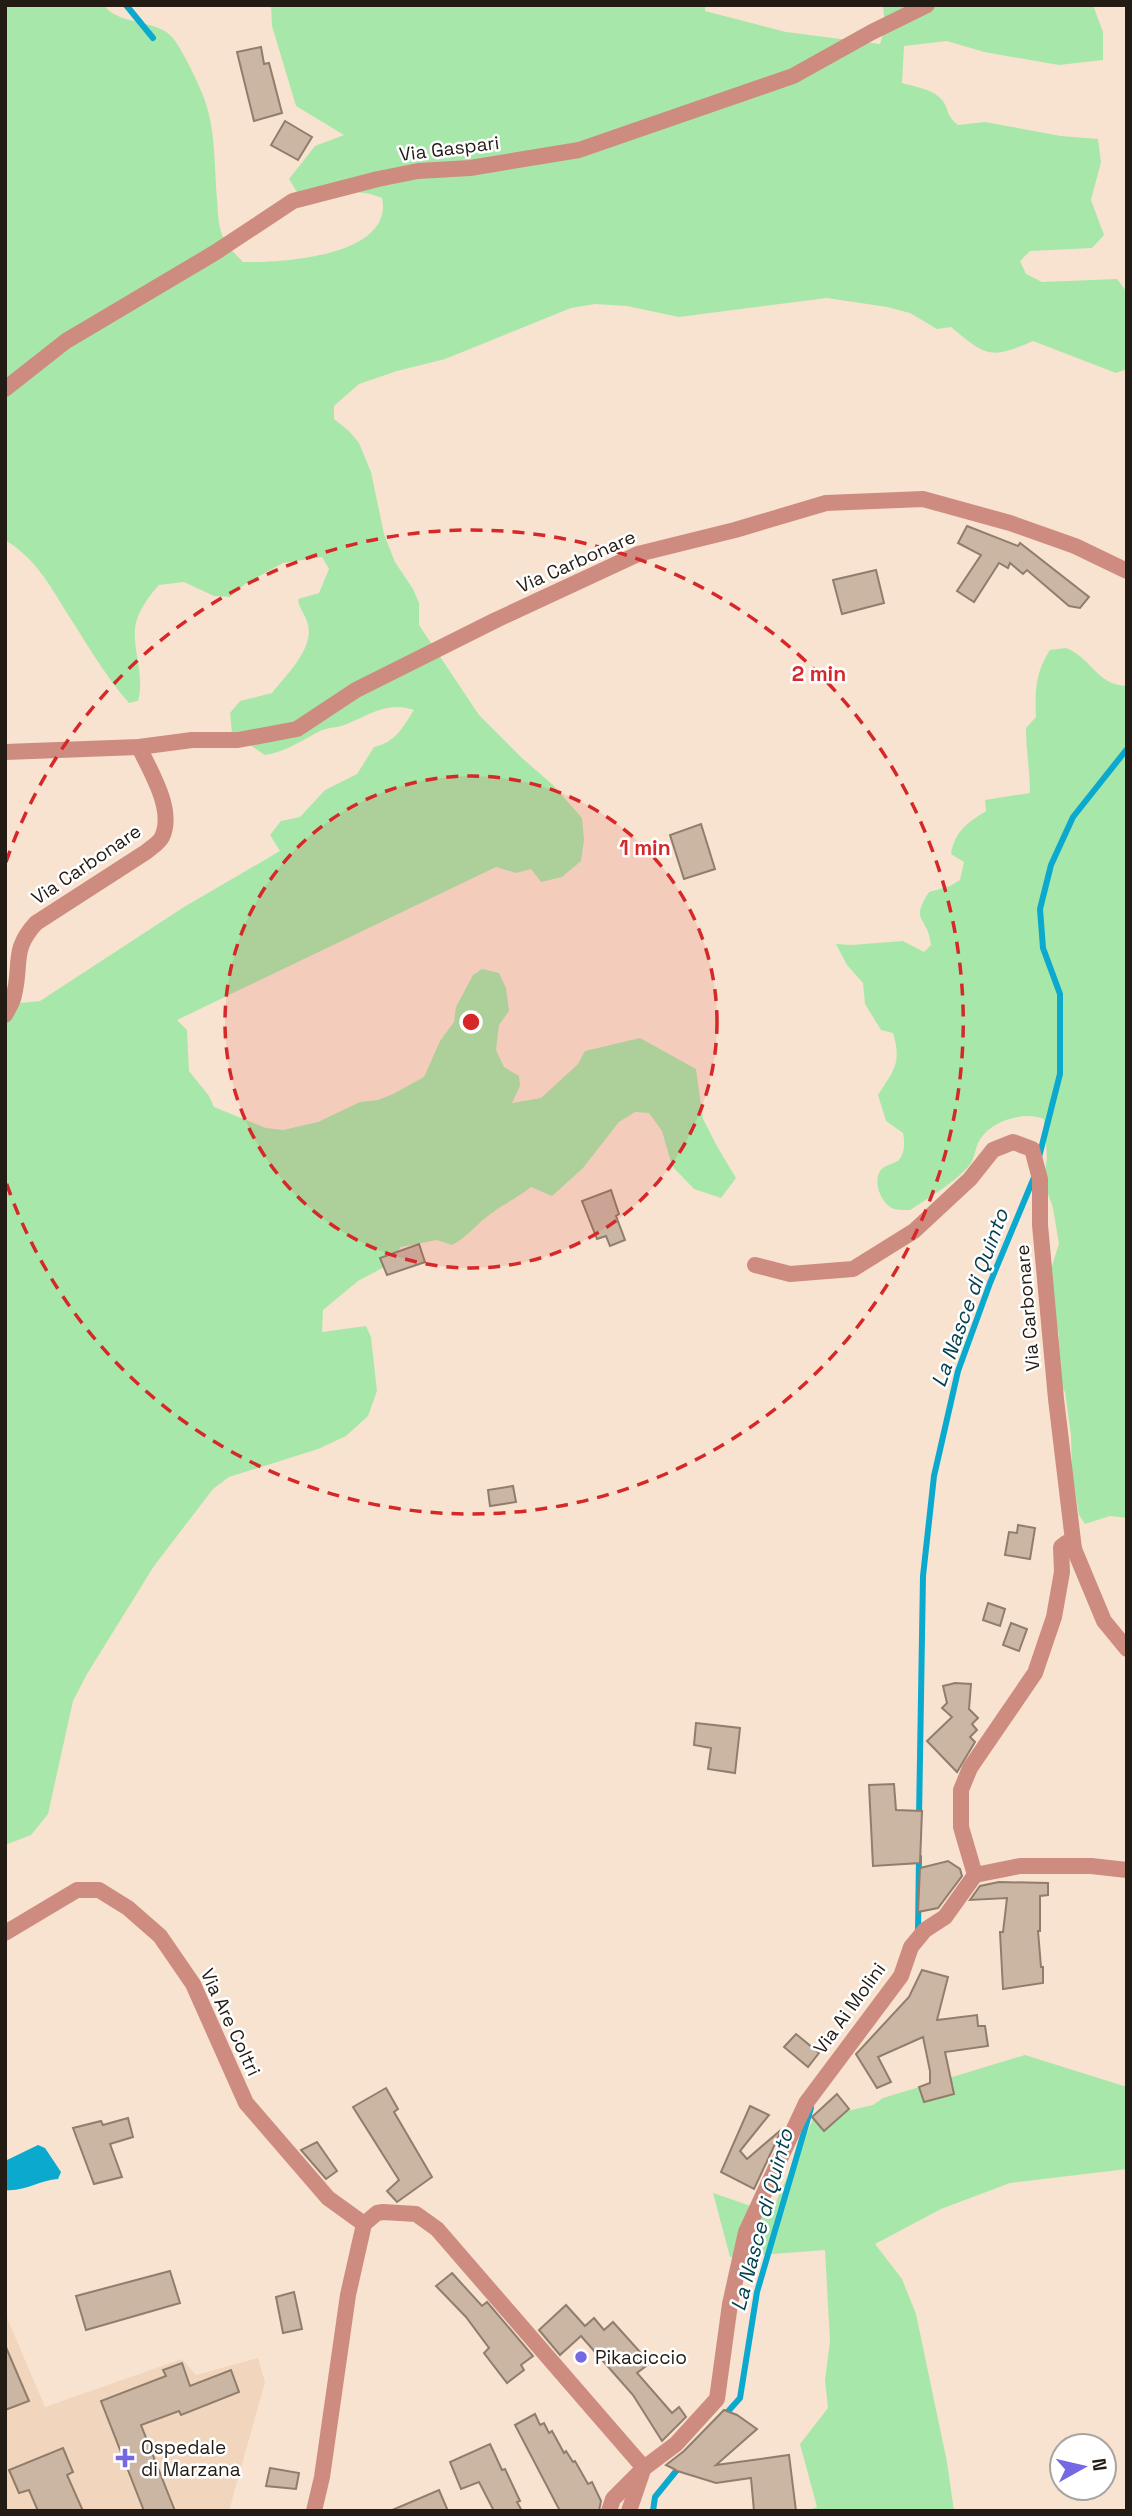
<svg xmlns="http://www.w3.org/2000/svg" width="1132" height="2516" viewBox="0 0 1132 2516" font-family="'Space Grotesk',sans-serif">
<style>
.built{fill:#f1d6bd}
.green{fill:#a8e7aa}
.water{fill:#0ba9ce}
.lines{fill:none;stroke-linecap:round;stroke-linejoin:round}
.stream{stroke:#0ba9ce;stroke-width:6}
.building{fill:#cbb6a4;stroke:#907d6c;stroke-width:2}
.minor{stroke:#ce8c81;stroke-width:16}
.ring{fill:none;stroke:#d62828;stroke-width:3.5;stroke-dasharray:12 9}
.poi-dot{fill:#7468e3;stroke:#fff;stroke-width:2.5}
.labels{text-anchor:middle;stroke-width:5;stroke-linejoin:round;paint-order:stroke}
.street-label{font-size:19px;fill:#231c15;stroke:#fff}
.poi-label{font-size:19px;fill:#231c15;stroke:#fff;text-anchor:start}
.water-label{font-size:21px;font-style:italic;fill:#054150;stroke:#fff}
.centre{fill:#d62828;stroke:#fff;stroke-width:3.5}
.ring-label{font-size:21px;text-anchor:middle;font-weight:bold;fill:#d62828;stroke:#fff;stroke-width:5;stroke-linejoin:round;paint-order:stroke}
</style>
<rect width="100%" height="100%" fill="#f8e3d0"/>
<path class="built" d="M5,2313L45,2407L182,2359L196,2375L258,2358L265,2382L229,2511H5Z"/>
<g class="green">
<path d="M5,5H104C115,24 156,20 171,36C179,43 198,82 202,93C216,126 214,164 217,199C218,213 218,229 225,241C229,249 237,255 243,262C282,263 394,256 382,198C357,187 327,194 300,197L289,179L315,146L344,135L296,106L272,26L271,5H705V11L786,32L880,44L885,27L883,5H1093L1103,32V60L1059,65L984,52L947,41L904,46L902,83C912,86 931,89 939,97C950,106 944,114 958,125L985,122L1061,136L1098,139L1101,162L1091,200L1104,235L1092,248L1030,251L1020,261L1026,274L1042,282L1117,279L1127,292V369L1116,373L1033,341C990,360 986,356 951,327L937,329L910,313L887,307L827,298L679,317L627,306L595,304L571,308L445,359L397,371L359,384L334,406V419L349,431L359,443L371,472L384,534L395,562L413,589L419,603V625L479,715L522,758L553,785L582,818L584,840L581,861L562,877L541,882L531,869L516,873L496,867L177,1020L187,1030L189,1071L209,1096L214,1107L266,1128L283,1130L318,1122L360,1102L378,1100L393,1094L424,1077L440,1041L454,1022L456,1007L473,975L482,969L499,973L506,988L509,1011L499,1025L496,1050L504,1067L519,1076L520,1086L512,1103L541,1098L578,1064L585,1051L640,1038L696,1069L703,1119L718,1148L736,1178L721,1198L694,1189L672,1166L662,1131L649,1113L635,1112L619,1122L583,1168L552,1196L531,1187C519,1197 505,1203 492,1213C477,1223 468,1237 452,1245L437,1240L401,1247L386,1266L358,1281L323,1310L322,1332L366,1326L371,1337L377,1391L368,1416L346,1436L318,1449L229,1477L213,1489L154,1566L87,1674L73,1701L48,1814L31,1835L5,1845V999C15,1005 29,1002 40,1001L184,907L280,851L270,835L281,821L300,817L325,790L357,774L374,747C396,742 402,728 414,710C389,701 370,714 347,724C338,728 329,727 320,731C302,740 286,752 265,755L232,733L230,713L240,701L272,693C285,676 314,649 308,625C306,615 299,609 298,599L319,593L329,569L322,557L283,563L245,584L230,597L214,596L184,582L159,585C149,596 137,612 135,628C133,653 145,676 138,701L129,703C105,676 87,644 67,613C49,584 35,558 5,540Z"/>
<path d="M1066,648C1092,658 1096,685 1127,686V1518L1110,1516L1085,1524L1079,1515L1072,1472L1071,1435L1065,1392L1059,1382L1055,1351L1059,1335L1053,1315L1049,1275L1059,1244L1053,1208L1044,1182L1047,1156L1044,1119C1025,1111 993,1120 981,1138C974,1147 976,1160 967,1168C951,1185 930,1197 910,1210C905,1210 898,1210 894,1209C881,1204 873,1183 880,1171C885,1164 893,1165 899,1160C905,1152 905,1142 903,1133L886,1121L878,1095C894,1070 902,1063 893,1033L881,1030L865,1004L863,983L847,965L836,944L851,945L903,941L924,952L931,945C928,915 909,923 929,892L950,886L960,880L964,862L951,854C955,831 967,823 986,811L985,800L1030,793C1030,771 1026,750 1026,728L1036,717C1035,691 1035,673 1050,650Z"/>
<path d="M1025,2055L1127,2087V2169L1010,2183L941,2209L875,2244L902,2279L916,2314L947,2462L954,2511H806L817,2507L800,2444L828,2408L825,2380L830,2341L825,2250L730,2257L713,2193L771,2213L813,2119L873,2105L883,2098Z"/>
</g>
<path class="water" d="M38,2145L45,2148L61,2172L58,2179C39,2180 25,2192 5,2190V2161Z"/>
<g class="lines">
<g class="stream">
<path d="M126,5L153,38"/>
<path d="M1039,1157L1060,1074V994L1043,948L1040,909L1051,865L1073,817L1127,749"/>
<path d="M919,1818L923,1576L934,1476L958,1371L990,1283L1035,1175"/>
<path d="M918,1932L919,1857"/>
<path d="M723,2417L740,2398L757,2292L811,2108"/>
<path d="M653,2511L655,2497L681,2465"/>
</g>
</g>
<g class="building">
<path d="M261,47L264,64L269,63L282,113L254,121L237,52Z"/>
<path d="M285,121L312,137L298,160L271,145Z"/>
<path d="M967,526L1018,546L1020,543L1089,597L1080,608L1069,606L1027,570L1023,574L1010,563L1008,568L999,563L974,602L957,591L981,555L958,543Z"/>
<path d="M876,570L884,603L842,614L833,580Z"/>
<path d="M701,824L715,869L684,879L670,835Z"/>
<path d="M611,1190L619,1214L616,1216L625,1240L610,1246L606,1236L597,1239L582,1201Z"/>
<path d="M419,1244L425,1262L387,1275L380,1258Z"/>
<path d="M513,1486L516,1502L490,1506L488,1490Z"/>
<path d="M1018,1525L1035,1528L1030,1559L1005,1555L1009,1532L1017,1533Z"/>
<path d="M988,1603L1005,1609L1000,1626L983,1620Z"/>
<path d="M1011,1623L1027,1629L1019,1651L1003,1645Z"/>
<path d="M955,1683L971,1684L969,1709L978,1718L972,1724L977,1730L970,1737L975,1742L957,1772L927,1741L952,1717L942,1708L947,1703L943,1686Z"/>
<path d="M696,1723L740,1728L735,1773L708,1769L711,1748L694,1745Z"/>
<path d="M894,1784L896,1810L922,1811L920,1863L873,1866L869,1785Z"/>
<path d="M948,1861L960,1869L962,1876L938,1908L918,1912L920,1868Z"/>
<path d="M999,1882L1048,1883V1895L1040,1896V1931H1038L1041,1967H1043V1983L1003,1989L1000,1932H1003L1007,1898L970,1900L980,1886Z"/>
<path d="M922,1970L948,1977L937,2020L977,2015L978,2026H985L988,2046L945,2052L954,2094L924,2102L919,2087L930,2083V2071L923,2037L878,2057L891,2082L877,2088L856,2054L909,1997Z"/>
<path d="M796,2034L819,2053L808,2067L784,2047Z"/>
<path d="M386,2088L398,2109L394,2112L432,2177L397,2202L387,2191L399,2180L353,2107Z"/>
<path d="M837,2094L849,2109L824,2131L812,2117Z"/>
<path d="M750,2106L769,2115L740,2151L747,2159L782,2129L754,2189L721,2172Z"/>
<path d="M128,2118L133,2137L110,2144L122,2177L94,2184L73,2128L101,2121L103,2125Z"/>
<path d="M317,2142L337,2171L326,2179L301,2150Z"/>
<path d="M170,2271L180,2303L86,2330L76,2296Z"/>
<path d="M452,2273L482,2306L487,2302L533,2356L521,2365L524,2370L507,2383L484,2353L489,2348L466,2317L436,2286Z"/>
<path d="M294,2292L302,2329L283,2333L276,2297Z"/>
<path d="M566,2305L585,2326L594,2318L604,2330L613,2322L650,2363L637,2373L672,2413L679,2407L686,2417L662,2441L633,2395L581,2336L560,2355L539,2330Z"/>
<path d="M5,2345L29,2401L5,2410Z"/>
<path d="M182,2363L190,2386L231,2370L239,2392L181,2415L179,2411L141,2425L175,2511H144L101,2401L166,2376L163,2370Z"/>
<path d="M724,2410L737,2415L757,2429L716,2465L789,2455L796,2511H754L751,2478L716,2483L674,2470H676L666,2465L684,2451Z"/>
<path d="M535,2414L540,2425L544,2423L549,2433L552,2431L564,2453L566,2451L573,2462L575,2461L588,2484L592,2482L601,2501L599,2511H560L515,2425Z"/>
<path d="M490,2444L502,2470L505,2469L520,2501L517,2502L522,2511H494L479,2482L461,2489L450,2462Z"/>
<path d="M63,2448L73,2472L67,2475L83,2511H38L29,2490L19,2493L9,2470Z"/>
<path d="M270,2468L299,2473L296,2489L266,2486Z"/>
<path d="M439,2490L448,2511H390Z"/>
</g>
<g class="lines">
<g class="minor">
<path d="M5,389L66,341L216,252L293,201L378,179L418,171L470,168L579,150L793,76L872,32L927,5"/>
<path d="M5,752L139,747L192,740H238L297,729L356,690L496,620L638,554L735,530L826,503L923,499L1010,523L1075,546L1127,571"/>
<path d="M5,1015C8,1009 13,1002 14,995C22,964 11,950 36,923L146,852C151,848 160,842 162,837C175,810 150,771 139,747"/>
<path d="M755,1265L790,1274L853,1269L914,1231L970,1179L993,1150L1013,1142L1032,1149L1040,1179V1225L1056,1399L1074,1549L1104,1621L1127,1649"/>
<path d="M975,1875L1020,1866H1091L1127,1870"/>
<path d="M5,1933L77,1890H99L128,1908L160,1936L193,1984L246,2103L328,2198L364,2224"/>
<path d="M314,2511L322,2477L348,2295L364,2224L377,2213L383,2212L416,2214L437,2229L644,2468"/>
<path d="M609,2511L613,2499L644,2468L676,2444L717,2399L730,2304L746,2232L806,2103L901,1976L911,1947L925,1930L945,1917L975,1875L961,1827V1790L970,1768L1035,1673L1054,1617L1062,1572L1061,1547L1066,1543L1074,1549"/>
<path d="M629,2511L642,2473"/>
</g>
</g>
<circle cx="471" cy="1022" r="246" fill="#d62828" fill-opacity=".12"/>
<g class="ring">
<circle cx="471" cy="1022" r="246"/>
<path d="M6 862A492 492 0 1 1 6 1182"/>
</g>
<g class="poi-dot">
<circle cx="581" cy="2357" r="7"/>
<path d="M121.5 2447.5h7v7h7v7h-7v7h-7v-7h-7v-7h7z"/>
</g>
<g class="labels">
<g class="street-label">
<text transform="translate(449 148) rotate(-7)" y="7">Via Gaspari</text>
<text transform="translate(576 561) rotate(-24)" y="7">Via Carbonare</text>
<text transform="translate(86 864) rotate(-34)" y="7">Via Carbonare</text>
<text transform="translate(1027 1308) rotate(-95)" y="7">Via Carbonare</text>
<text transform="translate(849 2008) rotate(-54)" y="7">Via Ai Molini</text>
<text transform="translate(231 2022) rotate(65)" y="7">Via Are Coltri</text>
</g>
<g class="poi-label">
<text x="595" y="2364">Pikaciccio</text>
<text x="141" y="2454">Ospedale<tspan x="141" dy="22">di Marzana</tspan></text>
</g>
<g class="water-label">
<text transform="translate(970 1298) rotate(-70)" y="7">La Nasce di Quinto</text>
<text transform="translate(762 2220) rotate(-75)" y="7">La Nasce di Quinto</text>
</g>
</g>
<circle cx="471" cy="1022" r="10" class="centre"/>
<g class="ring-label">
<text x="819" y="681">2 min</text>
<text x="645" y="855">1 min</text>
</g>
<rect width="1132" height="2516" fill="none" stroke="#231c15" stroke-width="14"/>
<g transform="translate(1083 2467) rotate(82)"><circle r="33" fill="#ffffff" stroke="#a7a4a1" stroke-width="2"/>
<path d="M0-5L12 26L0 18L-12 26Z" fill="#7468e3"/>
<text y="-10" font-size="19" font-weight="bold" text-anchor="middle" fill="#231c15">N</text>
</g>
</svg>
